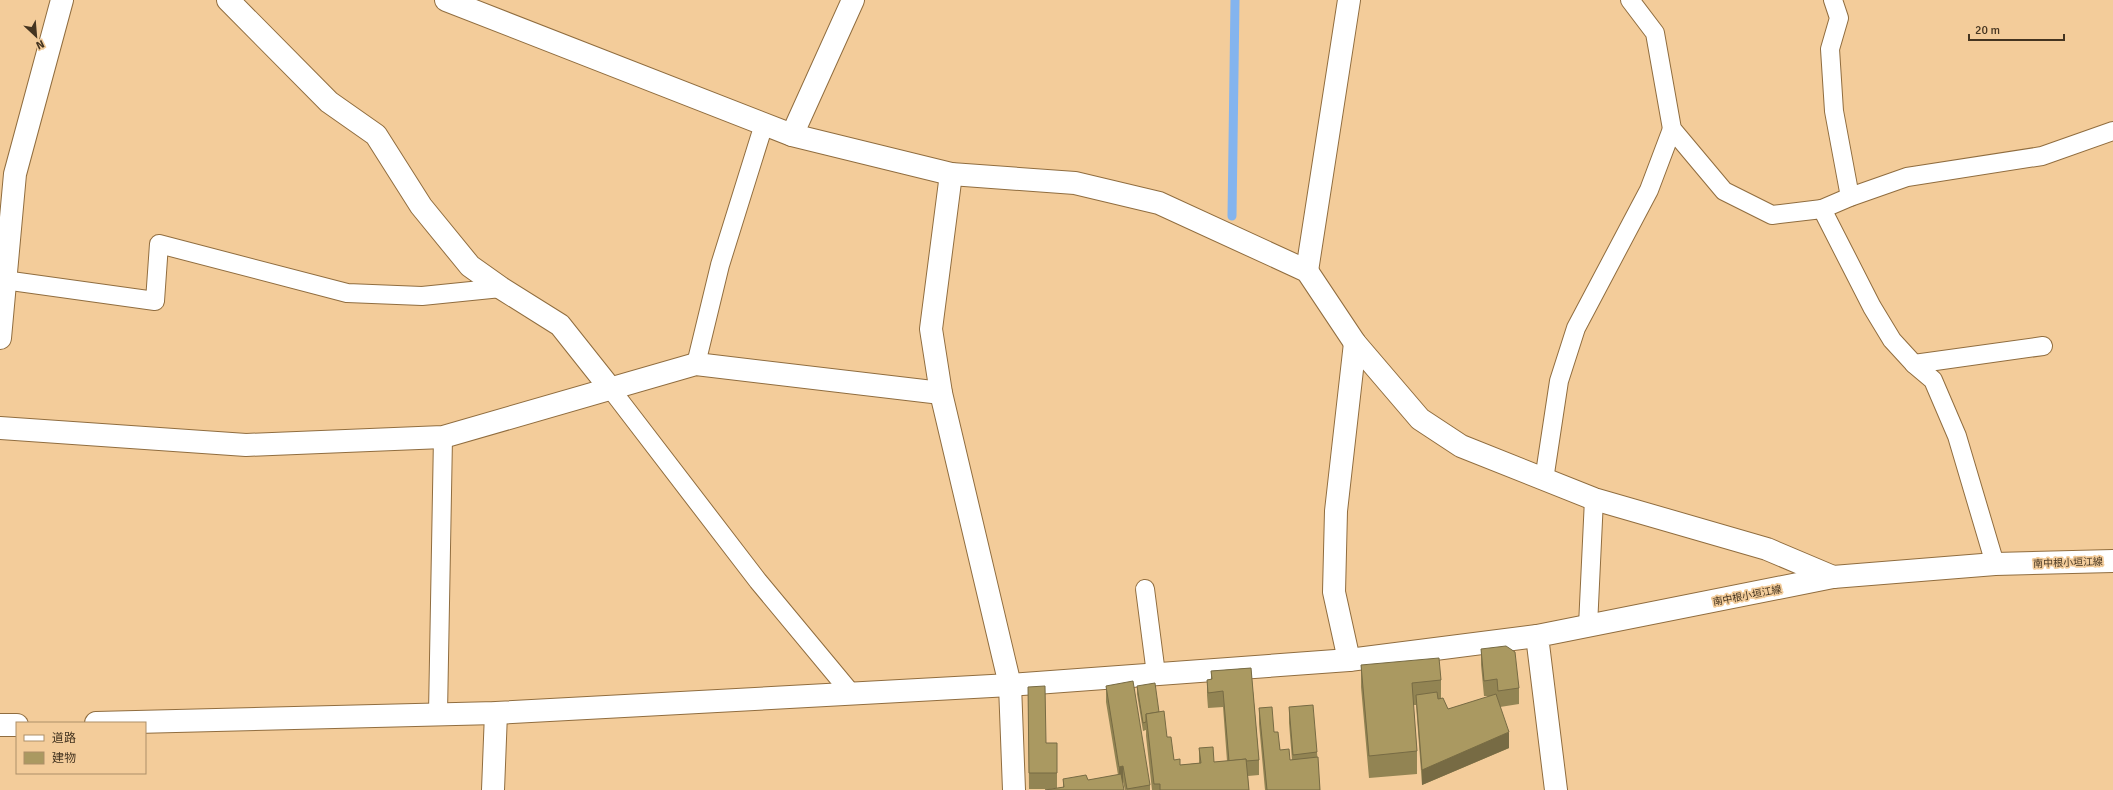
<svg xmlns="http://www.w3.org/2000/svg" width="2113" height="790" viewBox="0 0 2113 790" font-family="Signika,'Noto Sans JP',sans-serif">
<style>
.lines{fill:none;stroke-linecap:round;stroke-linejoin:round}
.stream{stroke:#84b4ee;stroke-width:9}
.service-casing{stroke:#906d3f;stroke-width:20}
.minor-casing{stroke:#906d3f;stroke-width:24}
.tertiary-casing{stroke:#906d3f;stroke-width:24}
.secondary-casing{stroke:#906d3f;stroke-width:24}
.service{stroke:#fff;stroke-width:18}
.minor{stroke:#fff;stroke-width:22}
.tertiary{stroke:#fff;stroke-width:22}
.secondary{stroke:#fff;stroke-width:22}
.wall{fill:#928453}
.shaded-wall{fill:#776b44}
.building{fill:#aa9961;stroke:#776b44}
.labels{text-anchor:middle;stroke-width:3.5;stroke-linejoin:round;paint-order:stroke}
.street-label{font-size:10px;fill:#443420;stroke:#f3cc9a}
</style>
<rect width="100%" height="100%" fill="#f3cc9a"/>
<g class="lines">
<path class="stream" d="M1232,216L1235,0"/>
<g class="service-casing">
<g id="service">
<path d="M1630,0L1655,33L1672,129L1724,191L1772,215L1822,209L1872,307L1892,340L1914,364L1933,380L1957,436L1995,564"/>
<path d="M1833,0L1839,18L1830,49L1834,111L1850,197"/>
<path d="M1822,209L1850,197L1907,177L2042,156L2113,131"/>
<path d="M4,280L155,301L159,244L347,293L422,296L501,288"/>
<path d="M696,364L720,265L764,124"/>
<path d="M1914,364L2043,346"/>
<path d="M610,388L758,581L851,693"/>
<path d="M1544,480L1559,381L1576,328L1649,190L1672,129"/>
<path d="M1145,589L1156,674"/>
<path d="M1588,626L1594,499"/>
<path d="M438,714L443,437"/>
</g>
</g>
<g class="minor-casing">
<g id="minor">
<path d="M228,0L329,102L376,135L421,206L470,266L501,288L560,325L610,388"/>
<path d="M446,0L792,135L951,174L1075,183L1159,203L1307,271L1355,343L1420,419L1461,446L1594,499L1767,549L1833,577"/>
<path d="M792,135L853,0"/>
<path d="M951,174L931,329L941,393L1010,685L1014,790"/>
<path d="M1307,271L1349,0"/>
<path d="M0,338L15,174L62,0"/>
<path d="M0,428L246,445L443,437L696,364L941,393"/>
<path d="M1349,660L1334,592L1336,511L1355,343"/>
<path d="M493,790L496,713"/>
</g>
</g>
<g class="tertiary-casing">
<g id="tertiary">
<path d="M96,723L496,713L1010,685L1349,660L1537,636"/>
<path d="M0,725H17"/>
</g>
</g>
<g class="secondary-casing">
<path id="secondary" d="M1556,790L1537,636L1833,577L1995,564L2113,561"/>
</g>
<use href="#service" class="service"/>
<use href="#minor" class="minor"/>
<use href="#tertiary" class="tertiary"/>
<use href="#secondary" class="secondary"/>
</g>
<g class="wall">
<path d="M1481,649L1519,688V704L1500,707L1509,748L1422,785L1416,705H1413L1417,751V774L1369,778L1361,687V665L1441,680V698L1448,709L1492,696H1484L1481,665Z"/>
<path d="M1251,668L1259,760V775L1248,776L1249,790H1152L1146,736V730L1143,731L1137,694V686L1159,712L1167,737L1174,760L1180,765L1199,763V748L1214,762L1227,761L1223,707L1208,708L1207,695V680L1211,679V671Z"/>
<path d="M1106,686L1150,785V790H1125L1123,782L1050,789H1029L1028,687L1046,743H1057V788L1063,787V779L1088,780L1118,775L1106,702Z"/>
<path d="M1289,707L1317,752L1320,790H1265L1259,724V708L1274,732L1280,750L1290,760H1292L1289,723Z"/>
</g>
<g class="shaded-wall">
<path d="M1509,732V748L1422,785V770Z"/>
<path d="M1123,766V782L1119,783V767Z"/>
</g>
<g class="building">
<path d="M1506,646L1515,652L1519,688L1498,691L1497,679L1484,681L1481,649Z"/>
<path d="M1439,658L1441,680L1412,683L1417,751L1369,756L1361,665Z"/>
<path d="M1251,668L1259,760L1246,761V759L1229,761L1223,691L1208,693L1207,680L1212,679L1211,671Z"/>
<path d="M1133,681L1150,785L1127,789L1123,766L1119,767L1106,686Z"/>
<path d="M1155,683L1159,712L1146,714V722L1143,723L1137,686Z"/>
<path d="M1045,686L1046,743H1057V773H1029L1028,687Z"/>
<path d="M1437,692L1438,699L1443,698L1448,709L1496,694L1509,732L1422,770L1416,695Z"/>
<path d="M1313,705L1317,752L1293,755L1289,707Z"/>
<path d="M1272,707L1274,732H1278L1280,750L1289,749L1290,760L1318,757L1320,790H1267L1259,708Z"/>
<path d="M1164,711L1167,737H1171L1174,760L1180,759V765L1201,763L1199,748L1213,747L1214,762L1246,759L1249,790H1160V784H1154L1146,714Z"/>
<path d="M1121,774L1124,790H1045L1064,787L1063,779L1086,775L1088,780Z"/>
</g>
<g class="labels">
<g class="street-label">
<text transform="translate(2068 562) rotate(-2)" y="4">南中根小垣江線</text>
<text transform="translate(1747 595) rotate(-11)" y="4">南中根小垣江線</text>
</g>
</g>
<rect x="16" y="722" width="130" height="52" fill="#f3cc9a" stroke="#ad8f69"/>
<rect x="24" y="735" width="20" height="6" fill="#ffffff" stroke="#ad8f69"/>
<text x="52" y="742" font-size="12" fill="#443420">道路</text>
<rect x="24" y="752" width="20" height="12" fill="#aa9961" stroke="#ad8f69"/>
<text x="52" y="762" font-size="12" fill="#443420">建物</text>
<g transform="translate(36 36) rotate(154)" stroke="#f3cc9a" stroke-width="3" paint-order="stroke">
<path d="M0-3L7 15L0 10L-7 15Z" fill="#443420"/>
<text y="-6" font-size="11" font-weight="bold" text-anchor="middle" fill="#443420">N</text>
</g>
<path d="M1969 34v6h95v-6" fill="none" stroke="#443420" stroke-width="2"/>
<text x="1975" y="34" font-size="12" fill="#443420" stroke="#f3cc9a" stroke-width="3" paint-order="stroke">20 m</text>
</svg>
